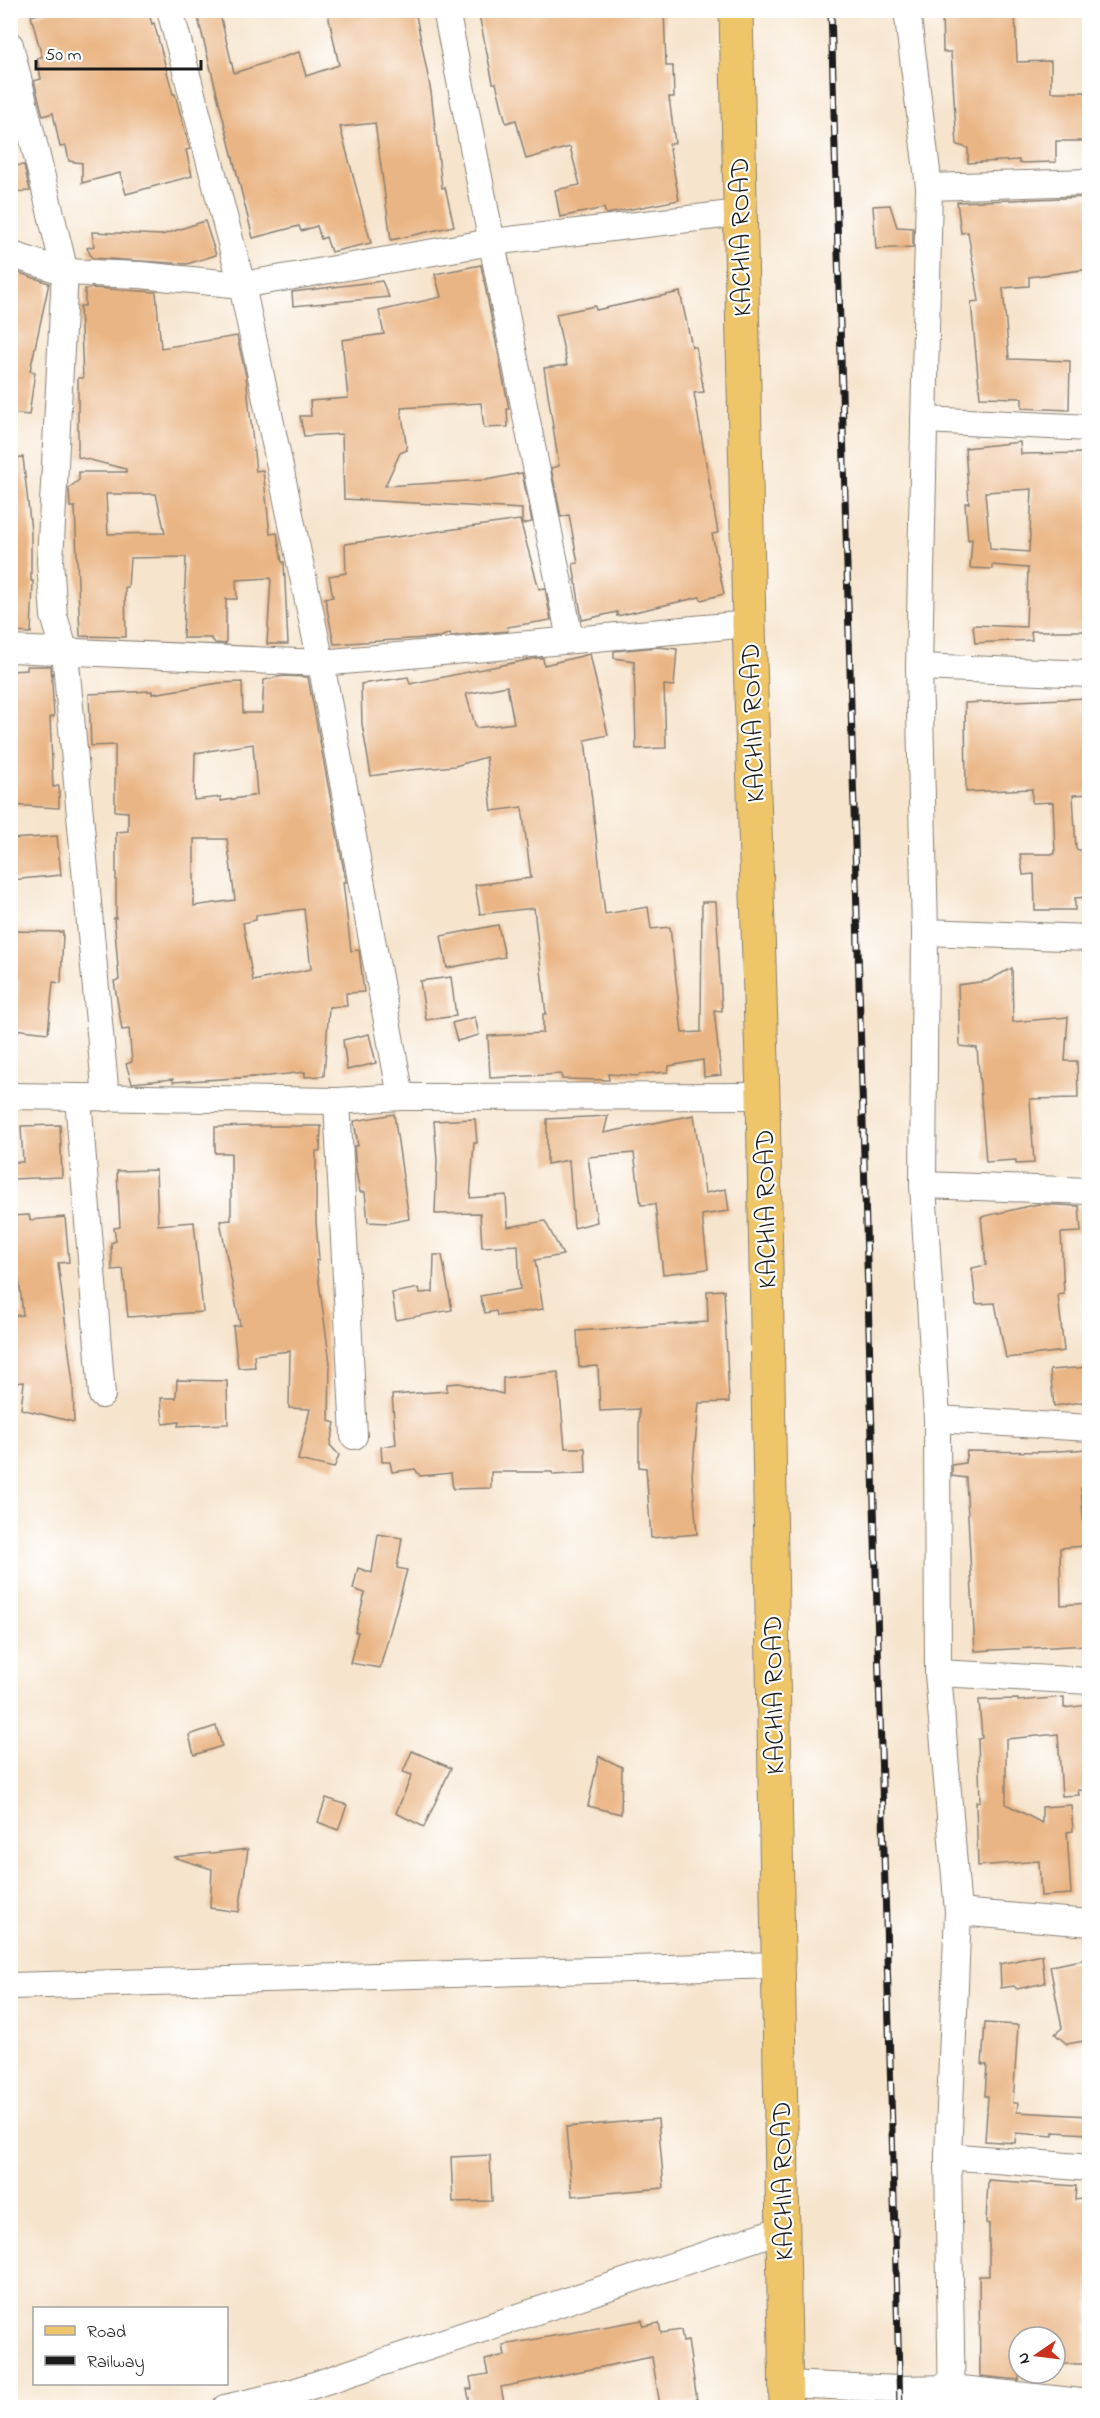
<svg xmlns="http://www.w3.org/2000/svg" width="1100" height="2418" viewBox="0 0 1100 2418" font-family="'Indie Flower',sans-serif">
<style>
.building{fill:#eab584;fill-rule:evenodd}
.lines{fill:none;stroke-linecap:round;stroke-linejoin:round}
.street-casing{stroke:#898074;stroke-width:28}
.primary-casing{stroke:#898074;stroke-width:35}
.street{stroke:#fff;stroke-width:26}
.primary{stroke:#eec569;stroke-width:33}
.rail-casing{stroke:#1c1c1c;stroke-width:7}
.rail{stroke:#fff;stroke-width:4.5;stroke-dasharray:14;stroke-linecap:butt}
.labels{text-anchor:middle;stroke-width:4.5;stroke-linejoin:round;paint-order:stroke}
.street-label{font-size:27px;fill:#1c1c1c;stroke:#fff}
</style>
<rect width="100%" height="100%" fill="#fff"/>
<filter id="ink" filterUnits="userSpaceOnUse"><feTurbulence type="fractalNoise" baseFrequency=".0167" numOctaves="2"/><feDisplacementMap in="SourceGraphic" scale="12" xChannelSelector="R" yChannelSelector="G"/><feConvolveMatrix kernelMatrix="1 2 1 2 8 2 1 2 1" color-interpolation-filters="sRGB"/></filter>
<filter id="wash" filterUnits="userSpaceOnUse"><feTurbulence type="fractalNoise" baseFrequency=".008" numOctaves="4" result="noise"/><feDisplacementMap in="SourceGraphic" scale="24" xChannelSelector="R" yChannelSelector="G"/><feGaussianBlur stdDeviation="1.35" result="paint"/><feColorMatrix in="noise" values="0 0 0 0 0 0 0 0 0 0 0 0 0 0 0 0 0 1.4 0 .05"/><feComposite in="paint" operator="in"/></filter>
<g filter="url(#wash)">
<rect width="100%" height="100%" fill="#f6e4cc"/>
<g id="blocks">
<g class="building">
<path d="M53,10H148L152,24L154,23L173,94H175L190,149L186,150L192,176L126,194L120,173L82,183V163L69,161L66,146L60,147L53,113L43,116L34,81L41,79L37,58L42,57L31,16Z"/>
<path d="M196,10H219L234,73L299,52L306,76L339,65L327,10H415L431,92L442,188L445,187L454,226L391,240L375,123L340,127L371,243L331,252L326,237L321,239L317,226L301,231L299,226L253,238Z"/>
<path d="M478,10H664L666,66H673L674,97H669L675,143L669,144L679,200L606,214L604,208L560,217L555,190L580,185L570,147L526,159L516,120L506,123L496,83H493Z"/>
<path d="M942,10H1015L1017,62L1051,61V92H1089V141H1056V162L1019,163V160L968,163V148L957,145L951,52H943Z"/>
<path d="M24,165L30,191L10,192V166Z"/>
<path d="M1089,197V269L1029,277V286L1003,288L1009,359L1070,361L1069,410L1022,408V398L980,397L971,302L979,301L968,232L961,233L957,202Z"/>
<path d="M890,205L897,227L913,228V247L876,249L873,206Z"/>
<path d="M205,221L216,255L187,264L92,258L87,248L94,246L92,232L162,235Z"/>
<path d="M481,265L509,409H507L508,427L484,428L481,403L401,408L407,450L400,453L385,486L486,480L522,473L532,522L522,524V509L344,499L342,434L304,436L300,416H311L310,401L348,398L342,340L384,334L379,311L441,297L435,274Z"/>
<path d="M10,270L49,283L30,371L35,372L29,415L10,413Z"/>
<path d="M382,281L389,297L293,306L292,292Z"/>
<path d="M93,288L156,292L161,348L237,336L246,376L256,471L263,470L270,534L277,533L282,562H284L288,644H267L271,578L236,580L237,599H226V644L215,643L211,638H183L186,557L130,558L128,587H125L126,637L80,636L75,507H70L69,488L79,480V472H126V469L78,457V378H83L80,306H85V289ZM106,494H156L165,533L108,534Z"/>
<path d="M680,292L692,347H696L704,392L694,393L718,533L712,534L724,594L701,600L700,597L617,616V612L582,620L573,564L578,563L569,515L561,517L551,468L559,466L544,368L567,365L556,314L595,306L596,310Z"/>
<path d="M1020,442L1021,454L1089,453V631H1031L1032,640L975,643L973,625L1026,627L1028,568L992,565V569L970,568L972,539L968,540L965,503H969L965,448ZM1032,489L1029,552L990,549L985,492Z"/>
<path d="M23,457L31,531V581H33L31,633L10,632V458Z"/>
<path d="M520,520L539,589L545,588L551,620L507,627L508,631L451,636L450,633L440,637L334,644L325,598L333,597L329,576L346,573L345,544Z"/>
<path d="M659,647L677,649L674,686L664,685L666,748L636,749L634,661L614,658V651Z"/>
<path d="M590,654L608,735L585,740L605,914L648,907L651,929L670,927L682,1033L701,1032L702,902H716L722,1011L714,1010L721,1075L704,1077L703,1060L669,1066L668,1072L640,1074L639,1076L608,1074L609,1080L562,1079L561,1074L490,1078L488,1036L543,1033V1014H546L534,908L480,914L475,885L531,878L522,807L492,811L486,757L455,766L410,770L371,776L362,724L361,684L408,677L410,684L537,658H543L544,665ZM507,686L514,723L476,728L466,694Z"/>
<path d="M27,666H51L54,717H50L53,787L59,786V808L10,805L13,756H10V671L27,670Z"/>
<path d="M283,676L308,677L346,882H343L351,951L359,950L364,992L346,993L347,1006L329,1007L324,1076L305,1077V1072L269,1076L173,1082V1079L132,1083L126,1064L132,1062L129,1029L122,1030L114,981L119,980L114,918H116V832L128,831V812L115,811V745L91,746L89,694L152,691V694L219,683L242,682L243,713H262L264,680ZM253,744L257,795L221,801V797L194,800L195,753ZM194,839H227L235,900L194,906ZM304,909L311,969L253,981L243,923L256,920V915Z"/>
<path d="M1089,698V794L1073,795L1076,849L1089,853V897L1075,898V910H1035L1034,874L1023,875L1020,854H1055L1053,802L1032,803V789L966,792L965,703Z"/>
<path d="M57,836L61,875L11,880V839Z"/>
<path d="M498,925L505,957L447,968L441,936Z"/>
<path d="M10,931L63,932L61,983L53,982L48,1033L14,1029L19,980L10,979Z"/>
<path d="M1012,968L1013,1022L1068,1017L1065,1061H1077L1078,1098L1030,1099L1034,1163L1016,1164V1160L986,1162L977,1048L960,1046L958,985L987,981Z"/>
<path d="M451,977L456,1016L426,1020L420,981Z"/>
<path d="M475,1017L479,1035L457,1041L452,1023Z"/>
<path d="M369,1034L376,1063L347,1070L343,1040Z"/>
<path d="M394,1114L409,1219L389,1223L368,1222L365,1192H360L356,1172L354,1146H358L354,1121Z"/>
<path d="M694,1115L705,1193L726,1189L729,1211L702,1215L708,1269L663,1274L655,1204L641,1205L634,1153L588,1157L597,1222L574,1228L569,1160L547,1164V1119L608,1116L604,1133Z"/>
<path d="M475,1119L477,1143H474L470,1198L506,1195L508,1227L545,1221L563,1255L535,1260L543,1309L497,1316L496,1311L485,1313L480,1296L520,1289L518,1245L482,1247L480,1213L435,1214L437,1160L434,1121Z"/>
<path d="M60,1125L62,1177L10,1179V1162H23L21,1126Z"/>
<path d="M255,1126H321L320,1151H316V1222L319,1260H316L330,1363L329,1421L335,1423L330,1445L339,1455L334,1468L298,1460L310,1409L289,1408L290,1351L254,1355L255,1367L238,1368L233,1326L240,1325L220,1221L231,1220V1153H215V1127Z"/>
<path d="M156,1170L158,1225L194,1222L203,1312L128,1317L123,1269L112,1270L111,1243L116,1241L114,1228L120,1227L117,1171Z"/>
<path d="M1038,1204L1079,1206L1081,1232L1061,1233L1064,1294L1058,1295L1064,1351L1006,1358L995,1303L976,1304L972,1268L986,1265L981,1217Z"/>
<path d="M29,1215L30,1220L65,1217L69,1262L58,1263L73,1384L74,1422L21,1409L24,1382L10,1383V1316L23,1315L18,1268H10V1216Z"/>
<path d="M434,1255H442L452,1310L396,1320L392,1293L419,1288L420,1293L433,1292Z"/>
<path d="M724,1290L729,1402L699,1403L692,1475L697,1534L651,1538L646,1468L639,1467V1409L600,1411L598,1366L579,1367L577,1331L708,1322L707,1291Z"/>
<path d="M1089,1367V1401L1054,1406L1050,1370Z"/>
<path d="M558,1372L565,1448H585L586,1473L553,1475L552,1472H491V1488L453,1489L451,1473L420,1476L415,1469L392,1472L390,1462H382L381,1447L396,1444L392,1395L447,1391V1384L459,1383L503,1394V1378Z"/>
<path d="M177,1380L227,1381L228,1424L178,1426L179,1422L163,1424L161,1398H176Z"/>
<path d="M1089,1449V1486L1081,1488L1085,1546L1060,1548L1061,1605L1089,1603V1645L975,1651L966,1478L952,1476V1465L965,1463L967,1451L1044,1452Z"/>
<path d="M378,1534L402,1538L397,1568L407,1570L380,1668L350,1663L358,1632H355L365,1593L353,1589L358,1568L372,1573Z"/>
<path d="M1064,1697V1708L1089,1705V1791L1078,1790L1079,1795L1062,1796L1058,1734L1006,1739V1804L1042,1823V1807L1071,1805L1073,1831L1067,1832L1071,1894L1041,1896L1039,1861L978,1866L976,1802L980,1801L978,1739L982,1738L979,1700L1018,1699V1701Z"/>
<path d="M216,1726L222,1746L194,1755L189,1735Z"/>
<path d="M412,1751L451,1768L424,1827L396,1813L412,1775L403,1772Z"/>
<path d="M599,1756L622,1767L621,1814L588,1806Z"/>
<path d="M326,1798L347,1805L338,1830L318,1822Z"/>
<path d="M248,1849L239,1912L210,1908L212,1869L173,1857Z"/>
<path d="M1042,1955L1045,1983L1017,1989L1014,1986L1001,1988L1000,1964Z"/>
<path d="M1087,1959L1089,1970V2040L1067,2044L1055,2034L1062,2028L1050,1966Z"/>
<path d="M985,2023L1018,2025L1013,2103H1018L1017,2112L1089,2116V2134L1053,2132V2136L1016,2133L1015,2143L985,2141L988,2096H985L987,2065H982Z"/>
<path d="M658,2119L664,2188L572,2196L566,2127Z"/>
<path d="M490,2155L492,2201L453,2202L451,2157Z"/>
<path d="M988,2180L1076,2186L1075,2200L1089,2198V2320L1088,2325H1086L1085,2364H1055V2337H1019V2380L980,2376L979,2276H989V2224L986,2223Z"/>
<path d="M642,2320L643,2326L659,2323L661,2333L681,2330L683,2342L688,2341L697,2400L660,2405L652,2357L501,2387L505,2408H471L467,2389H472L470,2377L488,2374L485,2360L505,2355L503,2345Z"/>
</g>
</g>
</g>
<g filter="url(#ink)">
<use href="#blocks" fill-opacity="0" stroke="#898074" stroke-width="1.5"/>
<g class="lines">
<g class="street-casing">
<g id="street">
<path d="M170,10L242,285L321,663L401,1097"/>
<path d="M446,10L570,639"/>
<path d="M907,10L929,187L919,667L925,932L923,1185L937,1419L938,1673L958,1912L948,2156L952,2408"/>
<path d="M10,45L65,272L50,561L54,616L65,652L106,1098"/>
<path d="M929,187L1090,182"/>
<path d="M10,254L65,272L141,275L242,285L492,242L740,213"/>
<path d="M924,420L1090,428"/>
<path d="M10,649L321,663L749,624"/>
<path d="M919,667L1090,674"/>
<path d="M925,932L1090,938"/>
<path d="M10,1096L337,1101L401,1097L763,1096"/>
<path d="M78,1098L102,1395"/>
<path d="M337,1101L354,1436"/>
<path d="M923,1185L1090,1191"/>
<path d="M937,1419L1090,1428"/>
<path d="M938,1673L1090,1681"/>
<path d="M958,1912L1090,1923"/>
<path d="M10,1986L778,1965"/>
<path d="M948,2156L1090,2168"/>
<path d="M785,2384L900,2389L952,2388L1090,2403"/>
<path d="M225,2408L293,2392L783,2229"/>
</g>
</g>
<g class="primary-casing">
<path id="primary" d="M736,10L749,624L763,1096L786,2408"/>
</g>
<use href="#street" class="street"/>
<use href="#primary" class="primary"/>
<g class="rail-casing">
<path id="rail" d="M831,10L900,2408"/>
</g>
<use href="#rail" class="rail"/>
</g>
</g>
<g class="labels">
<g class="street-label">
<text transform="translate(740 237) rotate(-91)" y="9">KACHIA ROAD</text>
<text transform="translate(752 723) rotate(-92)" y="9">KACHIA ROAD</text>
<text transform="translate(765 1209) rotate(-91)" y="9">KACHIA ROAD</text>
<text transform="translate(773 1695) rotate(-91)" y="9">KACHIA ROAD</text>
<text transform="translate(782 2181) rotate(-91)" y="9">KACHIA ROAD</text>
</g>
</g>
<rect width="1100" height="2418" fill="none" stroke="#fff" stroke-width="36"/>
<rect x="33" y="2307" width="195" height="78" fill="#ffffff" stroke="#a4a4a4" stroke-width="1.5"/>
<rect x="45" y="2326" width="30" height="9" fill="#eec569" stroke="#a4a4a4" stroke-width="1.5"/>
<text x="87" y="2337" font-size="18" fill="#1c1c1c">Road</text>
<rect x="45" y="2356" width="30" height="9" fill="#1c1c1c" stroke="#a4a4a4" stroke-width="1.5"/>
<text x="87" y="2367" font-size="18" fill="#1c1c1c">Railway</text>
<g transform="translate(1037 2355) rotate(256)"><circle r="28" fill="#ffffff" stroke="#a4a4a4" stroke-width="1.5"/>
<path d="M0-4.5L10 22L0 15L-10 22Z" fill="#c8321e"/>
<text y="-9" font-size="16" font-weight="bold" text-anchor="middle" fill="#1c1c1c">N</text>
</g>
<path d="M36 60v9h165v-9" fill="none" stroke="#1c1c1c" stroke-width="3"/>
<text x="45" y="60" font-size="18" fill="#1c1c1c" stroke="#ffffff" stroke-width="4.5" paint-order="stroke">50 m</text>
</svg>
